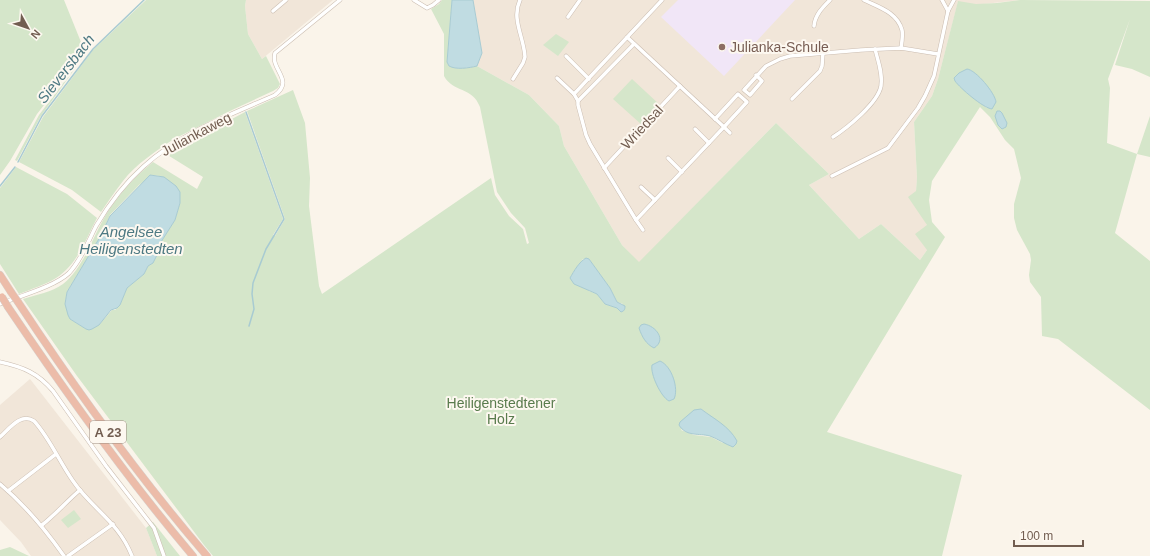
<svg xmlns="http://www.w3.org/2000/svg" width="1150" height="556" viewBox="0 0 1150 556" font-family="Arial,sans-serif">
<style>
.residential{fill:#f1e6d9}
.education{fill:#f1e6f7}
.green{fill:#d5e6ca;fill-rule:evenodd}
.water{fill:#c0dce2;stroke:#a8cbd2}
.lines{fill:none;stroke-linecap:round;stroke-linejoin:round}
.stream{stroke:#a8cbd2;stroke-width:1.5}
.minor-casing{stroke:#cbbdb1;stroke-width:4.5}
.motorway-casing{stroke:#d8d2ce;stroke-width:8}
.minor{stroke:#fff;stroke-width:3.5}
.motorway{stroke:#ecbca9;stroke-width:7}
.motorway-bridge-casing{stroke:#d8d2ce;stroke-width:8;stroke-linecap:butt}
.motorway-bridge{stroke:#ecbca9;stroke-width:7}
.education-dot{fill:#8d6e63;stroke:#fdf8f0;stroke-width:1.5}
.labels{text-anchor:middle;stroke-width:4;stroke-linejoin:round;paint-order:stroke}
.shield{fill:#fdf8f0;stroke:#9c8c80;stroke-width:1}
.shield-label{font-size:13px;font-weight:bold;fill:#725d50}
.education-label{font-size:14px;fill:#785e54;stroke:#fdf8f0;text-anchor:start}
.street-label{font-size:14px;fill:#725d50;stroke:#fdf8f0}
.park-label{font-size:14px;fill:#597b4d;stroke:#fdf8f0}
.water-label{font-size:15px;font-style:italic;fill:#4c7882;stroke:#fdf8f0}
</style>
<rect width="100%" height="100%" fill="#faf4ea"/>
<g class="residential">
<path d="M246,0H333L262,59L248,34L245,6Z"/>
<path d="M473,0H1020L984,4H968L958,2L938,79L932,96L914,122L917,178L916,191L927,225V250L920,260L881,224L859,239L809,185L829,174L776,123L639,263L622,245L564,146L559,126L529,95L477,66L482,53Z"/>
<path d="M30,379L146,528L157,556H31L21,542L0,520V405Z"/>
</g>
<path class="education" d="M678,0H795L724,76L661,17Z"/>
<g class="green">
<path d="M0,0H64L85,52L37,114L10,161L0,175Z"/>
<path d="M146,0H246L245,6L248,34L262,59L266,56L280,84L278,88L273,91L232,110L174,139C157,150 135,165 123,181C115,191 108,202 101,212L72,190L19,162L43,117L93,50Z"/>
<path d="M442,0H452L447,62L449,66C456,70 469,68 477,66L529,95L559,126L564,146L622,245L639,262L776,123L829,174L809,185L859,239L881,224L920,260L927,250L915,234L927,225L908,197L916,191L917,178L914,122L932,96L938,79L958,1L976,4L997,3L1020,0L1150,1V77L1132,69L1115,65L1130,19L1108,79L1110,88L1107,143L1137,154L1150,116V157L1137,154L1115,233L1150,261V410L1058,339L1042,336L1041,297L1030,282L1029,275L1031,260L1030,254L1017,230L1014,218V204L1021,178L1014,149L1005,140L990,117L980,107L932,181L929,200L932,222L945,237L827,432L962,475L942,556H213L204,545L77,376L23,299C36,295 52,292 63,284C83,268 91,241 103,220C115,198 133,178 153,162L197,189L203,177L166,154L245,112L283,219L273,235L275,236L285,219L247,111L293,90L305,123L310,178L309,206L319,286L322,294L491,178L495,195L509,216L523,229L527,244L529,243L525,228L511,213L497,192L480,107C472,86 453,93 444,76V34L431,9L439,4ZM971,70L988,88L996,100L987,108L955,81ZM152,175L159,176L179,192L180,203L175,220L161,242L158,253L151,264L148,266L144,274L127,288L120,305L115,310H112L99,325L86,329L70,319L65,304L67,292L100,237L110,215L139,185ZM583,259H589L610,288L617,302L623,304L621,312L617,308L605,304L597,294L589,291L573,273ZM701,409L735,437L723,443L711,437L694,435L681,430Z"/>
<path d="M556,34L569,42L558,56L543,45Z"/>
<path d="M86,53L41,116L17,161L15,160L39,115Z"/>
<path d="M632,79L660,105L642,125L613,99Z"/>
<path d="M16,167L67,194L97,218C86,239 77,265 56,278C45,285 31,289 19,294L0,264V188Z"/>
<path d="M74,510L81,519L68,528L61,520Z"/>
<path d="M153,522L180,556H157L146,528Z"/>
<path d="M10,547L29,556H0V550Z"/>
</g>
<g class="water">
<path d="M452,0H473L482,53L477,66C469,68 456,70 449,66L447,62Z"/>
<path d="M967,69C976,70 995,93 996,102L992,109C983,108 960,88 955,81L954,78L959,73Z"/>
<path d="M997,111H1000L1002,113L1007,123L1006,127L1002,129L998,125L995,116Z"/>
<path d="M150,175L164,177L176,186L180,192V203L175,220L161,242L158,253L153,263L148,266L144,274L127,288L120,305L117,308L111,310L99,325L92,329L89,330L86,329L70,319L68,315L65,304L67,292L100,237L110,216Z"/>
<path d="M586,258L589,259L610,288L617,302L625,306C625,310 624,311 621,312L617,308L605,304L597,294L574,284L570,278C574,271 579,262 586,258Z"/>
<path d="M644,324C656,326 667,340 654,348C646,344 642,337 639,328L641,325Z"/>
<path d="M660,361C672,366 679,389 674,399L669,401C661,397 650,374 652,365Z"/>
<path d="M701,409C714,419 729,426 737,441L736,444L733,447C725,444 718,439 710,436C699,433 686,437 679,425L680,422L694,410Z"/>
</g>
<g class="lines">
<g class="stream">
<path d="M246,112L284,219L266,249L253,283L252,294L254,309L249,326"/>
<path d="M18,162L42,116L93,49L144,0"/>
<path d="M0,186L15,167"/>
</g>
<g class="minor-casing">
<g id="minor">
<path d="M414,0L427,8L433,5L439,0"/>
<path d="M864,0C878,7 897,12 902,30C903,35 902,42 901,48"/>
<path d="M942,0L948,11"/>
<path d="M273,11L286,0"/>
<path d="M568,17L580,0"/>
<path d="M814,26C815,15 822,8 830,0"/>
<path d="M627,37L724,127L636,220L590,144L586,135L578,105V101L574,94L662,0"/>
<path d="M566,56L589,79"/>
<path d="M756,75L762,81L750,95L744,90L766,66L780,59L790,56L861,50L901,48L938,54"/>
<path d="M557,78L574,94"/>
<path d="M513,79L523,63L525,57C524,37 511,19 520,0"/>
<path d="M792,99L820,71L822,66L823,53"/>
<path d="M578,101L634,44"/>
<path d="M715,119L738,94L747,102L724,127L730,133"/>
<path d="M695,129L709,143"/>
<path d="M833,137C847,128 878,103 881,86C883,74 878,61 875,49"/>
<path d="M668,158L682,172"/>
<path d="M604,168L680,86"/>
<path d="M832,176L888,148L918,108L925,96L934,76L948,11L954,0"/>
<path d="M641,187L655,200"/>
<path d="M636,220L643,230"/>
<path d="M0,304C19,296 54,287 69,273C81,260 88,242 96,226C109,204 124,184 143,167C180,133 230,115 275,95C295,80 270,70 275,53L340,0"/>
<path d="M0,362C23,367 38,373 53,391L106,466L154,528L164,556"/>
<path d="M0,437C9,429 21,412 34,421C49,437 60,463 73,481C92,509 118,521 132,556"/>
<path d="M0,484C25,505 45,529 64,556"/>
<path d="M8,491L56,454"/>
<path d="M42,525C56,514 67,501 80,490"/>
<path d="M68,556L113,524"/>
</g>
</g>
<g class="motorway-casing">
<g id="motorway">
<path d="M0,275L11,292"/>
<path d="M18,302C76,390 138,476 207,556"/>
<path d="M8,307C66,393 126,477 193,556"/>
</g>
</g>
<use href="#minor" class="minor"/>
<use href="#motorway" class="motorway"/>
<g class="motorway-bridge-casing">
<g id="motorway-bridge">
<path d="M11,292L18,302"/>
<path d="M2,297L8,307"/>
</g>
</g>
<use href="#motorway-bridge" class="motorway-bridge"/>
</g>
<circle class="education-dot" cx="722" cy="47" r="4"/>
<g class="labels">
<rect class="shield" x="90" y="421" width="36" height="22" rx="3"/>
<g class="shield-label">
<text x="108" y="437">A 23</text>
</g>
<g class="education-label">
<text x="730" y="52">Julianka-Schule</text>
</g>
<g class="street-label">
<text transform="translate(642 127) rotate(-47)" y="5">Wriedsal</text>
<text transform="translate(196 134) rotate(-28)" y="5">Juliankaweg</text>
</g>
<g class="park-label">
<text x="501" y="408">Heiligenstedtener<tspan x="501" dy="16">Holz</tspan></text>
</g>
<g class="water-label">
<text transform="translate(66 69) rotate(-52)" y="5">Sieversbach</text>
<text x="131" y="237">Angelsee<tspan x="131" dy="17">Heiligenstedten</tspan></text>
</g>
</g>
<g transform="translate(28 28) rotate(130)" stroke="#fdf8f0" stroke-width="3" paint-order="stroke">
<path d="M0-3L7 15L0 10L-7 15Z" fill="#725d50"/>
<text y="-6" font-size="11" font-weight="bold" text-anchor="middle" fill="#725d50">N</text>
</g>
<path d="M1014 540v6h69v-6" fill="none" stroke="#725d50" stroke-width="2"/>
<text x="1020" y="540" font-size="12" fill="#725d50" stroke="#fdf8f0" stroke-width="3" paint-order="stroke">100 m</text>
</svg>
